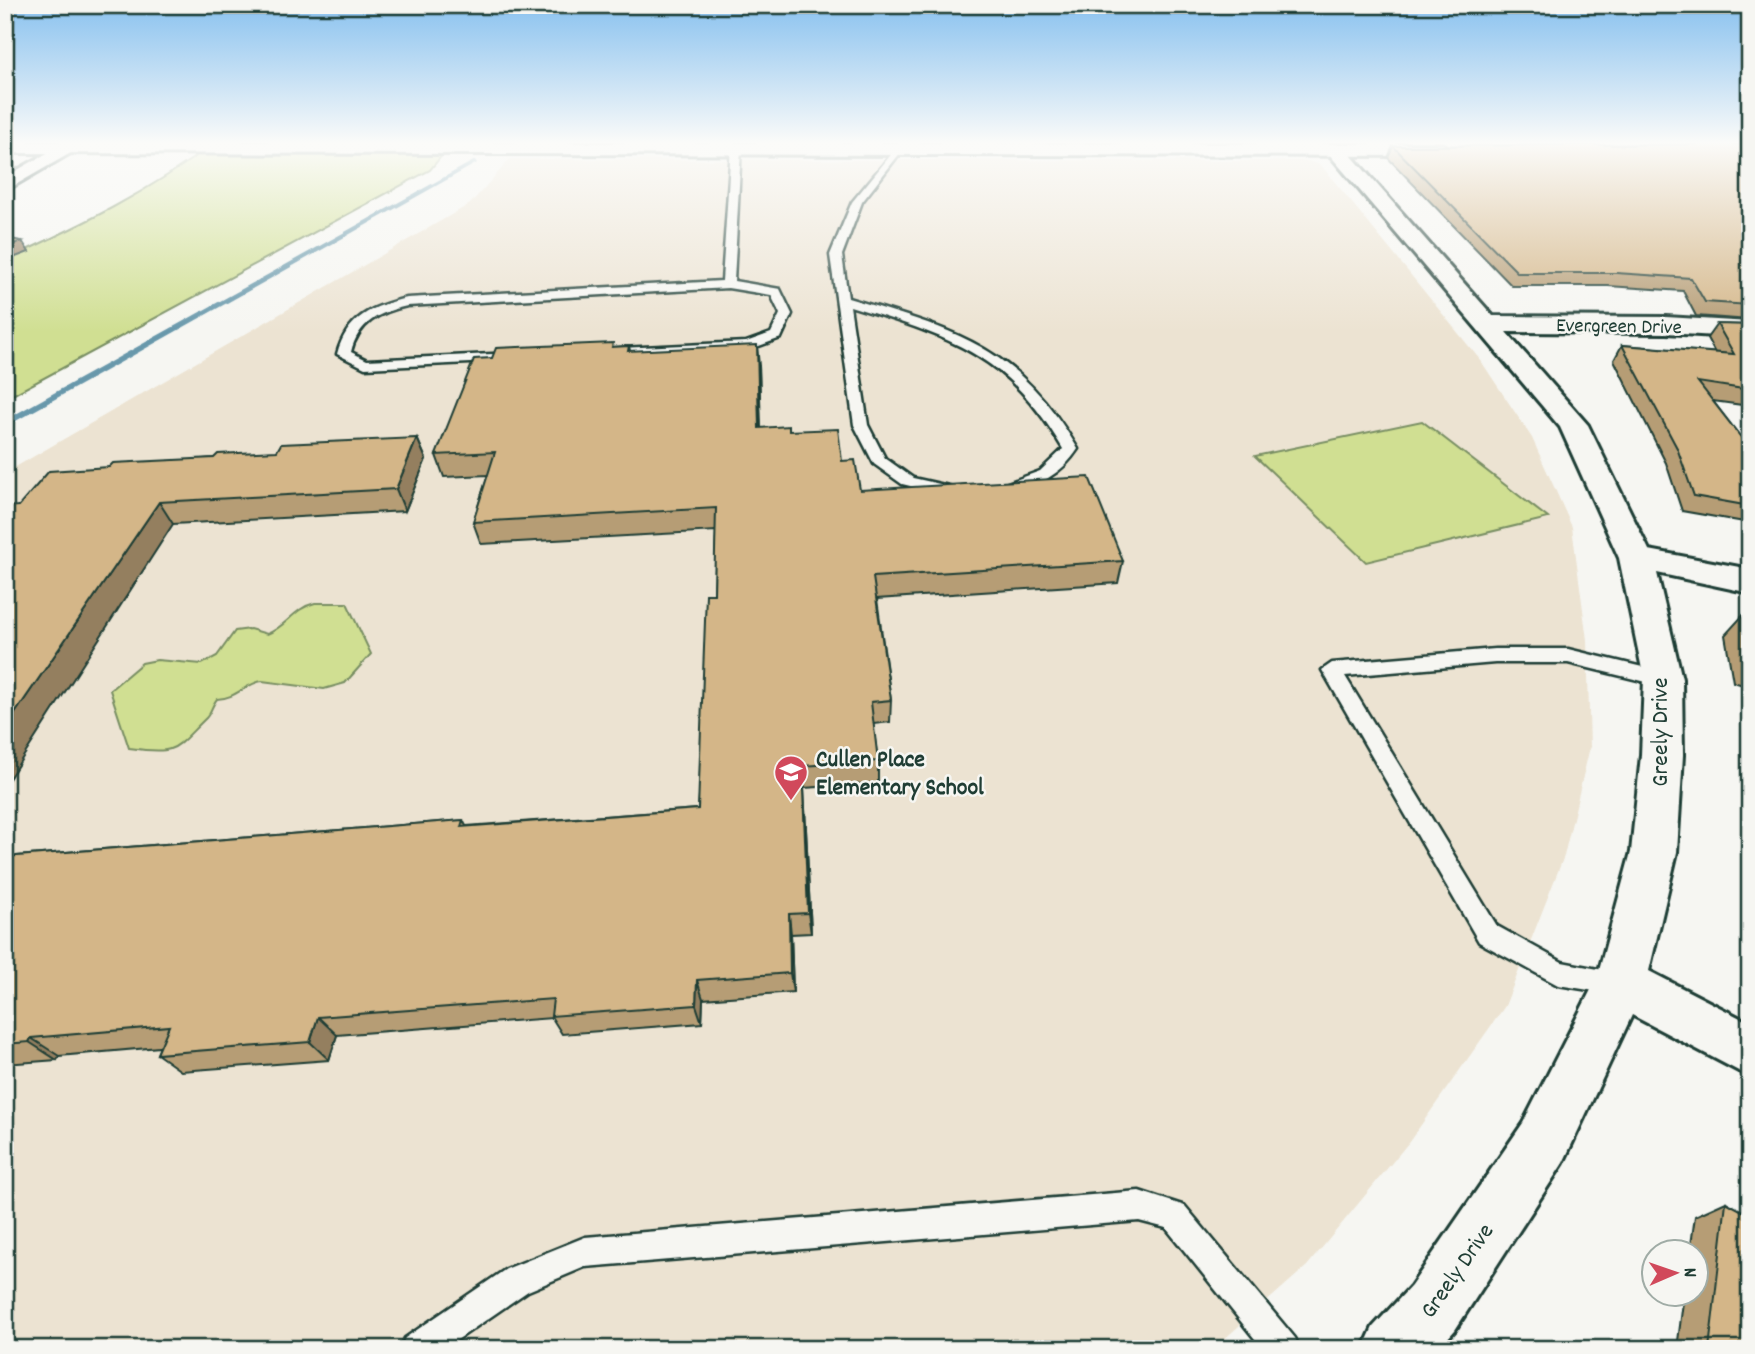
<svg xmlns="http://www.w3.org/2000/svg" width="1755" height="1354" viewBox="0 0 1755 1354" font-family="Dekko,sans-serif">
<style>
.built{fill:#ece3d2}
.green{fill:#d0df92;stroke:#788e63;stroke-width:2}
.lines{fill:none;stroke-linecap:round;stroke-linejoin:round}
.stream{fill:#6898ab;fill-rule:evenodd}
.lane-casing{stroke:#1f3d34;stroke-width:5}
.street-casing{stroke:#1f3d34;stroke-width:6}
.secondary-casing{stroke:#1f3d34;stroke-width:6}
.lane{fill:#f6f6f2;fill-rule:evenodd}
.street{fill:#f6f6f2;fill-rule:evenodd}
.secondary{fill:#f6f6f2;fill-rule:evenodd}
.wall{fill:#b69d75;stroke:#1f3d34;stroke-width:2}
.shaded-wall{fill:#947f5f;stroke:#1f3d34;stroke-width:2}
.building{fill:#d4b688;stroke:#1f3d34;stroke-width:2}
.labels{text-anchor:middle;stroke-width:5;stroke-linejoin:round;paint-order:stroke}
.far-street-label{font-size:21px;fill:#1f3d34;stroke:#f6f6f2}
.street-label{font-size:24px;fill:#1f3d34;stroke:#f6f6f2}
.poi-label{font-size:24px;font-weight:bold;fill:#1f3d34;stroke:#f6f6f2;text-anchor:start}
</style>
<rect width="100%" height="100%" fill="#f6f6f2"/>
<filter id="ink" filterUnits="userSpaceOnUse"><feTurbulence type="fractalNoise" baseFrequency=".0143" numOctaves="2"/><feDisplacementMap in="SourceGraphic" scale="14" xChannelSelector="R" yChannelSelector="G"/><feConvolveMatrix kernelMatrix="1 2 1 2 8 2 1 2 1" color-interpolation-filters="sRGB"/></filter>
<g filter="url(#ink)">
<path class="built" d="M510,159L1307,161L1321,165L1481,361L1532,438L1572,527L1587,640L1590,747L1564,856L1505,1006L1409,1142L1307,1266L1213,1349H5V473L470,204Z"/>
<g class="green">
<path d="M215,142H453L430,170L5,399V260C79,226 150,192 215,142Z"/>
<path d="M1422,421L1548,518L1366,562L1255,456Z"/>
<path d="M315,603H347L371,654L345,683L324,689L262,681C245,684 235,699 217,699C212,705 211,713 206,718C173,750 178,755 129,748L110,690L142,663L157,660L202,664L217,656L235,631L250,629L267,634C287,626 294,608 315,603Z"/>
</g>
<g class="lines">
<path class="stream" d="M475,160L477,163L5,427V420Z"/>
<g class="lane-casing">
<g id="lane">
<path d="M736,144L741,147L734,281L780,289L792,314L781,338L748,350L365,368L337,354C347,317 372,306 407,298L722,281L731,147ZM728,288L771,295L780,314L771,333L746,342L367,360L351,352C358,323 379,312 407,306Z"/>
<path d="M899,145L904,148L862,202L842,255L848,298C958,331 1017,346 1078,449C1061,475 1040,485 1010,490L1002,485L1040,471L1063,449C1008,354 950,337 850,306L868,425L885,458L913,478L958,488L960,491L952,496L902,484L874,464L854,425L830,255L852,202Z"/>
<path d="M1495,649H1568L1663,672L1673,679L1663,686L1568,663H1495L1345,676L1497,926L1562,962L1629,975L1632,983L1629,991L1620,995L1558,985L1479,942L1322,670L1332,663Z"/>
<path d="M1139,1191L1185,1206L1295,1338L1300,1349H1263L1166,1228L1139,1221L585,1267L528,1291L444,1349H400L405,1338L506,1269L585,1237Z"/>
</g>
</g>
<g class="street-casing">
<g id="street">
<path d="M1740,142H1750V149Z"/>
<path d="M65,143H79L81,147L5,191V177Z"/>
<path d="M1336,144L1343,146L1493,316L1666,317L1750,322V338L1666,333L1506,332L1588,425L1649,550L1750,569V593L1657,573L1682,679L1683,755L1677,852L1649,971L1750,1023V1077L1632,1015L1563,1163L1455,1330L1438,1349H1363L1373,1327L1411,1286L1523,1123L1597,978L1631,852L1641,755L1644,679L1619,558L1560,427L1329,154L1327,150L1329,146Z"/>
</g>
</g>
<g class="secondary-casing">
<path id="secondary" d="M5,142L1443,144L1452,150L1443,156L5,153Z"/>
</g>
<use href="#lane" class="lane"/>
<use href="#street" class="street"/>
<use href="#secondary" class="secondary"/>
</g>
<g class="wall">
<path d="M1750,144V320L1696,316L1683,291L1608,286H1512L1388,158L1393,146Z"/>
<path d="M1717,324L1750,325V406L1713,401L1750,449V523L1682,511L1666,463L1614,360L1622,345L1715,353L1707,338Z"/>
<path d="M629,346L630,351L759,366L761,428L789,431L842,461L860,490L1123,561L1118,583L877,599L891,700L890,722L873,724L878,761V783L804,788L811,933L791,934L793,992L703,999L702,1023L562,1034L552,1018L337,1035L329,1060L181,1071L157,1054L160,1047L59,1056L57,1060L5,1064V857L463,820L466,826L698,809L714,594L716,531L481,544L473,522L488,475L444,477L436,455L492,358Z"/>
<path d="M417,438L426,459L405,511L173,524L19,506L109,467L214,458Z"/>
<path d="M1745,613L1750,614V687L1733,682L1725,635Z"/>
<path d="M1726,1202L1750,1349H1677L1684,1294H1696V1252H1690L1695,1216Z"/>
</g>
<g class="shaded-wall">
<path d="M22,241L29,252L5,261V247Z"/>
<path d="M757,345L759,366L761,450L759,428Z"/>
<path d="M417,438L426,459L405,511L396,489Z"/>
<path d="M159,502L173,524L5,785V728Z"/>
<path d="M802,766L804,788L811,933L808,913Z"/>
<path d="M789,914L791,934L793,992L790,973Z"/>
<path d="M697,980L703,999L702,1023L696,1005Z"/>
<path d="M318,1017L337,1035L329,1060L310,1042Z"/>
<path d="M31,1038L59,1056L57,1060L29,1042Z"/>
</g>
<g class="building">
<path d="M1750,144V305L1705,302L1691,278L1616,273H1518L1393,146Z"/>
<path d="M5,238L22,241L5,247Z"/>
<path d="M1717,324L1750,325V390L1698,382L1750,449V506L1694,496L1677,448L1622,345L1734,354Z"/>
<path d="M613,343L612,347L629,346L628,351L757,345L759,428L789,426V431L838,429L842,461L855,460L860,490L1089,477L1123,561L873,577L891,700L871,702L878,761L802,766L808,913L789,914L790,973L697,980L696,1005L551,1016L553,999L318,1017L310,1042L157,1054L169,1026L31,1038L29,1042L5,1044V857L463,820L461,827L698,809L706,594H714L716,508L473,522L495,452L436,455L474,359L492,358L496,348Z"/>
<path d="M417,438L396,489L159,502L5,728V507L19,506L49,471L109,467L113,463L214,458L218,454L277,451L281,444Z"/>
<path d="M1745,613L1750,614V635Z"/>
<path d="M1726,1202L1750,1215V1349H1709Z"/>
</g>
</g>
<linearGradient id="sky" x2="0" y2="1"><stop stop-color="#88c1ef"/><stop offset="0.43" stop-color="#fbfbf9"/><stop offset="1" stop-color="#fbfbf9" stop-opacity="0"/></linearGradient>
<rect width="1755" height="332" fill="url(#sky)"/>
<defs>
<g id="school-pin" transform="scale(1.75)"><path d="M0 17L-7.5 6A9.5 9.5 0 1 1 7.5 6Z" fill="#d1495b" stroke="#f6f6f2"/><path d="M0-5L7-2L0 1L-7-2ZM-4 1L0 2.5L4 1V4Q0 6-4 4Z" fill="#fff"/></g>
</defs>
<g fill-rule="evenodd">
<use href="#school-pin" x="791" y="772"/>
</g>
<g class="labels">
<g class="far-street-label">
<text transform="translate(1619 325) rotate(1)" y="7">Evergreen Drive</text>
</g>
<g class="street-label">
<text transform="translate(1659 732) rotate(-90)" y="8">Greely Drive</text>
<text transform="translate(1456 1270) rotate(-55)" y="8">Greely Drive</text>
</g>
<g class="poi-label">
<text x="816" y="766">Cullen Place<tspan x="816" dy="28">Elementary School</tspan></text>
</g>
</g>
<rect width="1755" height="1354" fill="none" stroke="#f6f6f2" stroke-width="28"/>
<rect x="14" y="14" width="1727" height="1326" fill="none" stroke="#1f3d34" stroke-width="2.5" filter="url(#ink)"/>
<g transform="translate(1675 1273) rotate(88)"><circle r="33" fill="#f6f6f2" stroke="#a0aca6" stroke-width="2"/>
<path d="M0-5L12 26L0 18L-12 26Z" fill="#d1495b"/>
<text y="-10" font-size="19" font-weight="bold" text-anchor="middle" fill="#1f3d34">N</text>
</g>
</svg>
